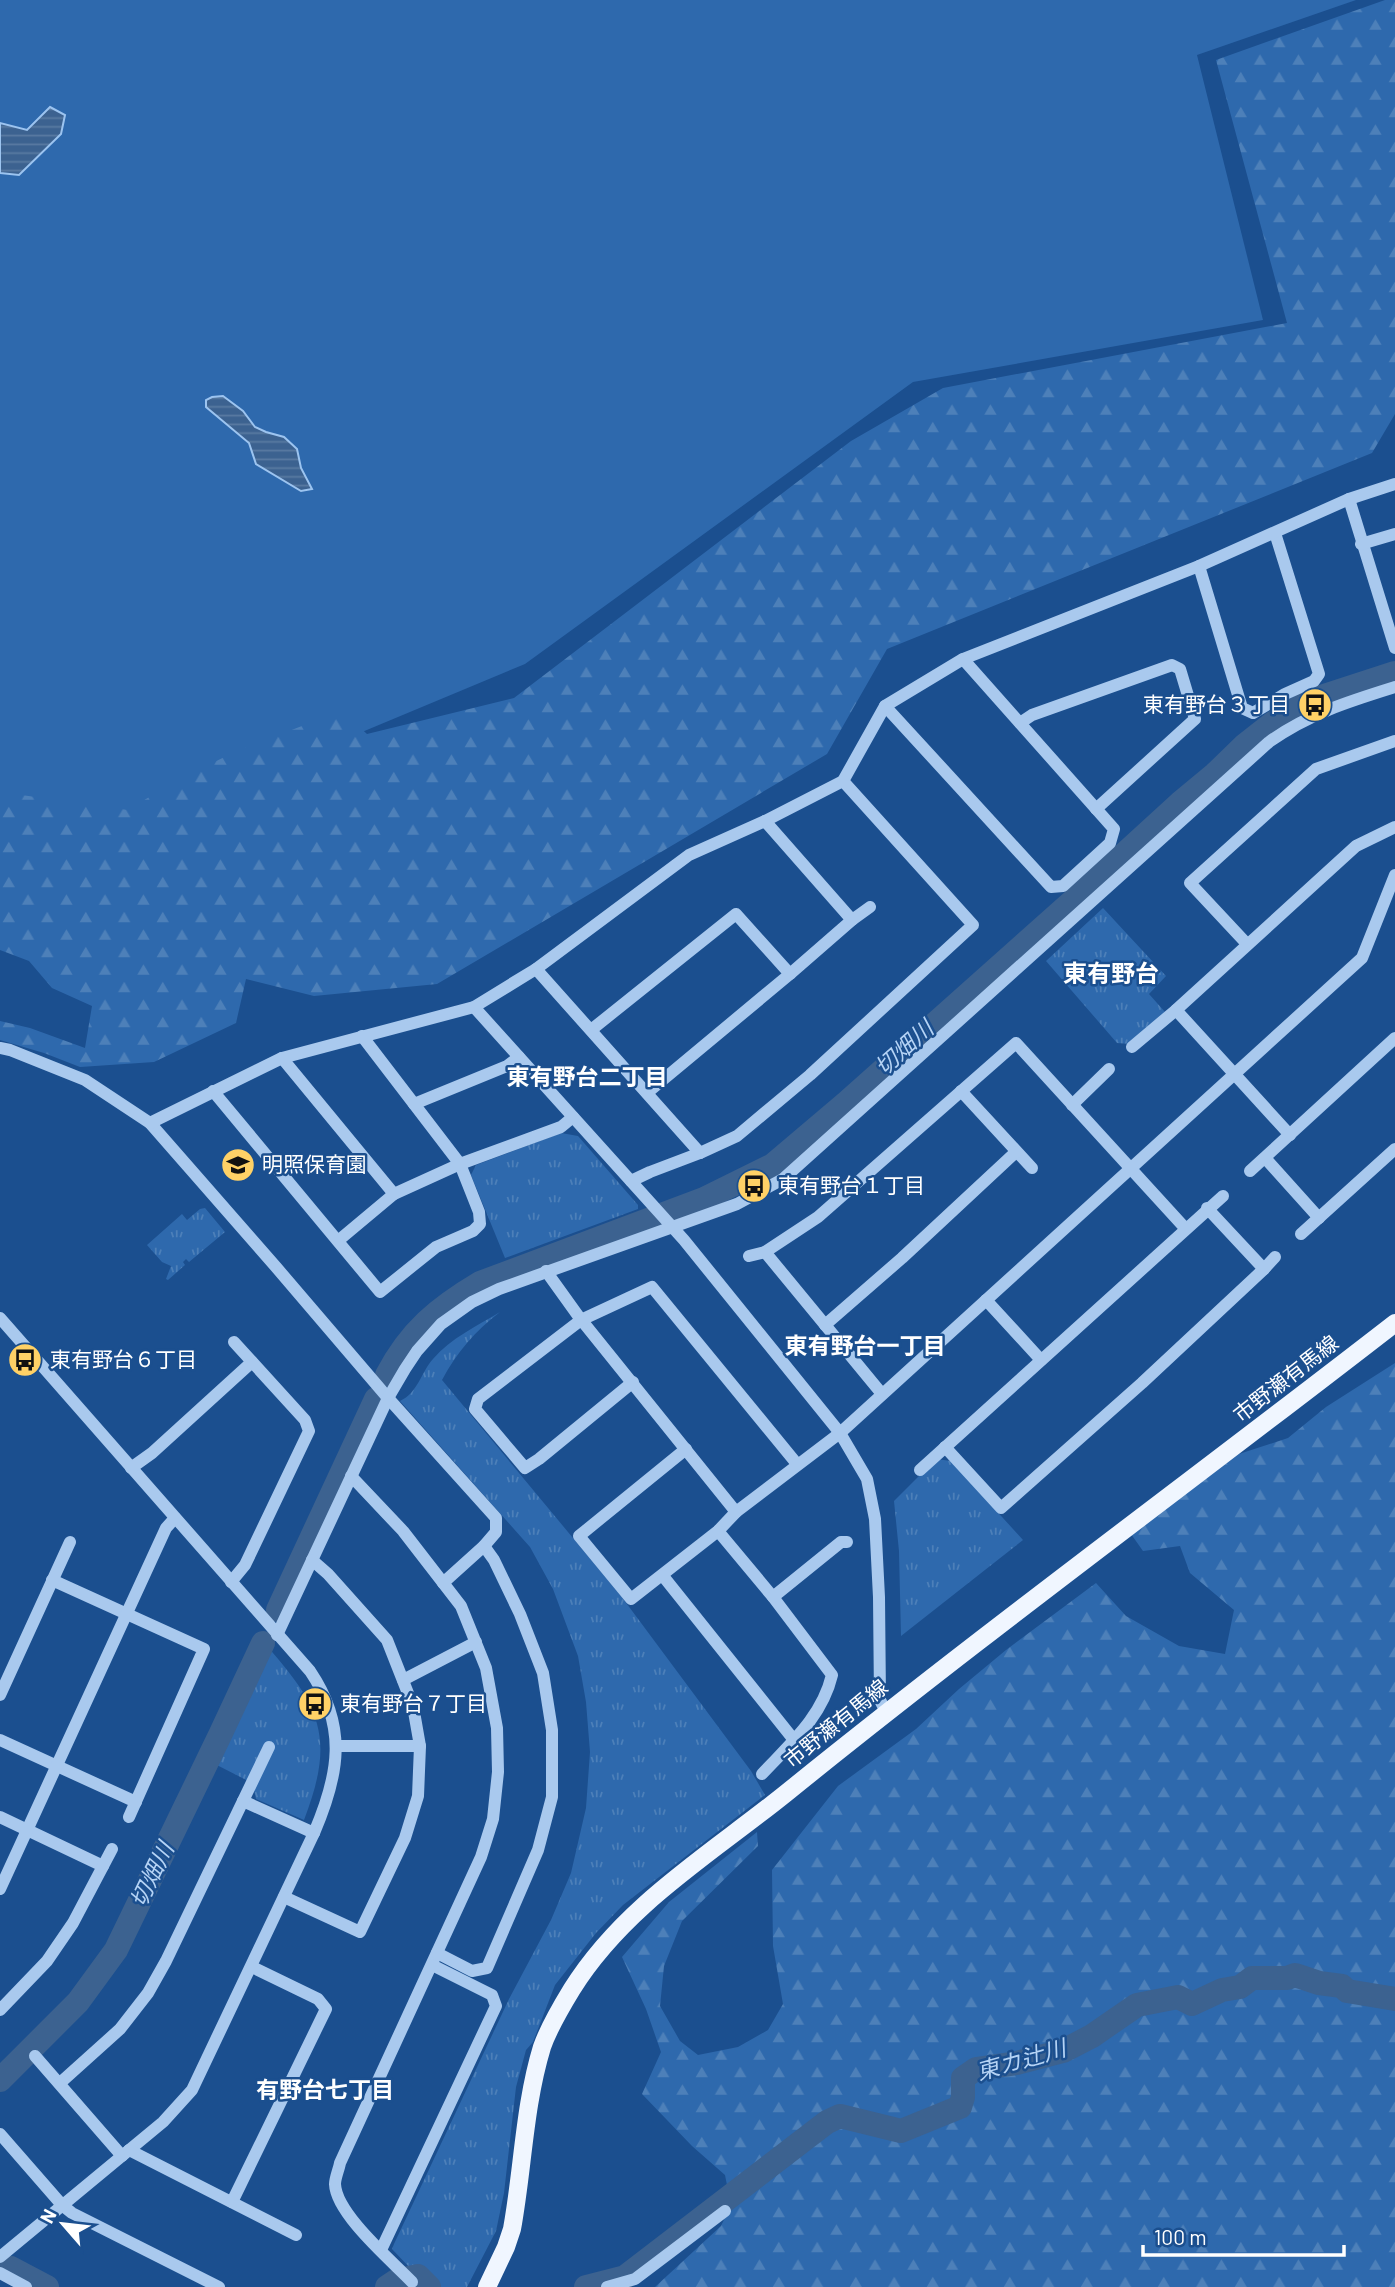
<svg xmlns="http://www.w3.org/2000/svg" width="1395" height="2287" viewBox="0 0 1395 2287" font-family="Barlow,'Noto Sans JP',sans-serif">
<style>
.green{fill:#2e69ad}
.forest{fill:url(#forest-firs)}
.park{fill:url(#park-tufts)}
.water{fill:url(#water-rules);stroke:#9cc4f0;stroke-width:2}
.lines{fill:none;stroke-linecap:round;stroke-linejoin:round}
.river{stroke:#3c6290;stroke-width:24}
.minor{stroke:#a9c9ee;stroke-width:12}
.major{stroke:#f0f6ff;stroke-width:18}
.labels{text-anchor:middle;stroke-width:5;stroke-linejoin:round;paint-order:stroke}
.poi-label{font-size:21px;fill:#fff;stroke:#1b4f8f;text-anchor:start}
.street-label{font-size:21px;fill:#fff;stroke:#1b4f8f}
.water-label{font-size:23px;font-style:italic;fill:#b5d3f5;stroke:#1b4f8f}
.neighbourhood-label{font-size:23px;font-weight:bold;fill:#fff;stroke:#1b4f8f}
.quarter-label{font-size:24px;font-weight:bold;fill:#fff;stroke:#1b4f8f}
</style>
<defs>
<pattern id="forest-firs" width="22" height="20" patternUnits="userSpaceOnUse" patternTransform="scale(1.75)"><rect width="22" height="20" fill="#2e69ad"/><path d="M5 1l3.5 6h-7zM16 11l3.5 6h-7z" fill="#4d80b9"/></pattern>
<pattern id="park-tufts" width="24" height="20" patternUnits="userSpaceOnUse" patternTransform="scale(1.75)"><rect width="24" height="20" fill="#2e69ad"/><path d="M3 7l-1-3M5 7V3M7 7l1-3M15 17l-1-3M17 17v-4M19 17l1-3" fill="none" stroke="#4d80b9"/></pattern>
<pattern id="water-rules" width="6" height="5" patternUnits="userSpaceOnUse" patternTransform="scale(1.75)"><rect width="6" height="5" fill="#3c6290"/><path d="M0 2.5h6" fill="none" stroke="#597aa1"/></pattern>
</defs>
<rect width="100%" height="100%" fill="#1b4f8f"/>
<path class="green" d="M0,0H1356L1197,55L1263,320L913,382L525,664L132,828L0,804Z"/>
<g class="forest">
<path d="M1385,0H1395V414L1372,453L887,649L827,754L437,984L314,996L246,979L236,1023L154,1062L80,1067L44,1053L0,1040V1021L30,1028L85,1048L92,1006L52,988L29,961L0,950V792L128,810L177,780L237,751L333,714L355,723L367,734L514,698L851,441L943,388L1287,323L1216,60Z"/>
<path d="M1395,1363V2287H655L721,2226L731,2205L725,2175L692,2146L642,2094L661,2052L646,2009L622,1957L669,1902L757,1832L758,1846L682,1921L664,1966L660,2006L680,2041L698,2055L738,2047L768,2030L783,2004L773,1946L772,1870L838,1786L916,1729L959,1689L1006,1650L1096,1583L1126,1616L1179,1646L1225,1654L1234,1610L1190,1573L1180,1546L1143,1551L1131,1534L1239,1454L1288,1438L1326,1407Z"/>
</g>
<g class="park">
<path d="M1103,908L1166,976L1149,994L1165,1012L1130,1044L1117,1043L1046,961Z"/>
<path d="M561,1133L578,1136L638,1205V1209L505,1258L471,1175L476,1165Z"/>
<path d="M205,1208L225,1232L189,1262L186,1259L183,1262L185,1265L168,1280L166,1279L171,1266L162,1262L147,1245L182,1214L187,1220L200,1209Z"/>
<path d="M500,1312C475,1331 457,1352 442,1380L621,1596L751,1771L765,1795L623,1905L596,1933L555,1985L533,2042L526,2050L516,2087L504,2193L496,2231L467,2287H428L392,2249L394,2244L509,1999L551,1920L571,1873L586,1808L590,1752L586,1702L578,1656L553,1589L530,1547L400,1401C418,1393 421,1372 433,1359C451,1338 477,1326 500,1312Z"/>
<path d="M936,1459L951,1461L1023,1540L901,1636L899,1551L894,1501Z"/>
<path d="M266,1645C322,1708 335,1739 304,1820L256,1799L254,1790L256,1785L211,1762Z"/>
</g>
<g class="water">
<path d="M50,107L65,115L61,134L19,175L0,173V123L27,130Z"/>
<path d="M223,396L243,411L255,427L266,432L284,437L297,449L301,468L312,489L301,491L256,464L249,443L206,407V400L212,397Z"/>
</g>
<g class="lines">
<g class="river">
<path d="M387,1375C410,1331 438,1308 480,1283L704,1199L773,1165L845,1104L1074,900L1180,803L1215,774L1245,745L1273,723L1309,701L1395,673"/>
<path d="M278,1610L376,1399"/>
<path d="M0,2080L78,2002L116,1950L221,1733L263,1643"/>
<path d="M11,2268L47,2287"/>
<path d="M387,2287L396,2281L418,2276L429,2287"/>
<path d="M586,2287L625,2277L827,2122L840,2116L901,2131L960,2107L963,2097V2078L976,2069L1017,2063L1063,2051L1092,2036L1137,2005L1178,1997L1192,2004L1222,1990L1240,1987L1252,1978H1287L1295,1975L1319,1983L1342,1986L1347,1991L1395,1999"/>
</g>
<g class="minor">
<path d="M1349,499L1395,648"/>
<path d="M1361,544L1395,534"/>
<path d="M1199,566L1242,708L1253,713L1285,694L1314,681L1319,674L1275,533"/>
<path d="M885,706L1051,887L1063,886L1110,843L1114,829L963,659"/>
<path d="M1020,723L1032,715L1172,665L1180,669L1195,719L1096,809"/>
<path d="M765,821L852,920L790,974"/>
<path d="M852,920L870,907"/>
<path d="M1247,944L1190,883L1316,769L1395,741"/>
<path d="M536,969L700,1153"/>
<path d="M474,1007L684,1240L840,1433L867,1479L875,1519L879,1597L880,1700L886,1712"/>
<path d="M1176,1010L1290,1135"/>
<path d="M591,1030L736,914L790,974L647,1093"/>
<path d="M1132,1047L1176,1010L1356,846L1395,827"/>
<path d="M0,1048L10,1050L85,1080L150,1123L276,1267L388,1398L496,1518V1532L484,1546L443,1583"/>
<path d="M282,1058L394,1194"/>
<path d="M213,1091L380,1292L436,1247L473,1231L480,1224L479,1212L460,1164L362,1036"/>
<path d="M961,1091L1032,1168"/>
<path d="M414,1104L507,1066L519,1057"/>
<path d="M1072,1105L1109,1069"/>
<path d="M150,1123L282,1058L474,1007L536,969L689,855L765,821L843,781L885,706L963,659L1199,566L1349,499L1395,484"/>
<path d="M1265,1158L1319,1218"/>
<path d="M1250,1171L1395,1038"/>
<path d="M631,1181L650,1172L700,1153L737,1136L810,1075L973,925L843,781"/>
<path d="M1207,1208L1264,1269"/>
<path d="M1301,1234L1395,1149"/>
<path d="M339,1240L394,1194L460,1164L561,1127L573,1117"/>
<path d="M765,1252L882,1394"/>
<path d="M749,1256L765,1252L818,1217L1016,1043L1185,1228"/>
<path d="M546,1271L579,1317L736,1512"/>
<path d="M986,1300L1041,1360"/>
<path d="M0,1318L310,1671C348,1727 339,1775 314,1833L192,2090L163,2122L0,2257"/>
<path d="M825,1325L902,1258L1016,1152"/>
<path d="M633,1382L539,1459L525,1468L475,1409L478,1399L581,1320L652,1287L797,1464"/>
<path d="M945,1447L1001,1508L1142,1383L1264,1269L1275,1257"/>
<path d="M686,1449L579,1536L631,1599L718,1531L736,1512L840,1433L1362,958L1395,875"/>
<path d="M131,1468L152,1453L252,1362"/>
<path d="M920,1470L1223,1196"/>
<path d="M351,1476L403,1531L461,1606L486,1668L497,1728L498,1772L493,1819L481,1857L340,2163C339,2169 335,2178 335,2184C336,2214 392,2261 412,2282"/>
<path d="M718,1531L773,1597L832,1675C822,1717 790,1744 762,1774"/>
<path d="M663,1576L794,1740"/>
<path d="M52,1580L204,1649L129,1817"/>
<path d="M231,1582L245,1565L309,1431L305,1420L234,1342"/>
<path d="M773,1597L841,1542H847"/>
<path d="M277,1635L388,1398L405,1369L417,1351L441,1324L472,1302L499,1289L737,1204L783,1179L1269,742C1308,714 1350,701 1395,687"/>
<path d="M403,1680L476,1642"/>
<path d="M0,1695L70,1542"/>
<path d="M0,1740L136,1802"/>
<path d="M336,1746H420"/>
<path d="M243,1801L314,1833"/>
<path d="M0,1817L103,1866"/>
<path d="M0,1889L166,1528L175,1518"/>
<path d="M284,1897L360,1932L405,1838L418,1796L420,1746L413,1706L387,1640L328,1574L312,1560"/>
<path d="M437,1953L472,1971L487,1968L538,1850L552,1797V1730L543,1673L520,1614L494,1560L484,1546"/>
<path d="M0,2010L47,1961L73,1923L112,1849"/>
<path d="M35,2056L122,2156"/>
<path d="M60,2083L120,2029L148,1993L166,1961L269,1747"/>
<path d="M0,2134L62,2205L72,2213L219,2287"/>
<path d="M129,2150L296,2235"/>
<path d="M232,2202L326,2009L318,1999L252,1967"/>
<path d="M381,2250L496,2006L492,1995L432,1965"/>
<path d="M0,2273L26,2287"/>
<path d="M607,2287L635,2279L725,2211"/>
</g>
<path class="major" d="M487,2287L506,2247L512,2229C523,2169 524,2106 542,2047C549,2027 561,2007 572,1989C625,1904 714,1852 790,1790C988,1630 1194,1479 1395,1323"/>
</g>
<defs>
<g id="bus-disc" transform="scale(1.75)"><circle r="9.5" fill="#ffd166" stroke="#1b4f8f"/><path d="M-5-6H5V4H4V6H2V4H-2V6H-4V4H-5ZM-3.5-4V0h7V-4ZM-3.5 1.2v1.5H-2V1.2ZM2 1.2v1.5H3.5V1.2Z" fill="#111"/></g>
<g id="school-disc" transform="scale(1.75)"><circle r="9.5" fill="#ffd166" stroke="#1b4f8f"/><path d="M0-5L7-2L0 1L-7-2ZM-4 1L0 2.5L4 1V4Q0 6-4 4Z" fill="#111"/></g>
</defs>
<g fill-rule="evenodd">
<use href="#bus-disc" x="1315" y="705"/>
<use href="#school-disc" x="238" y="1165"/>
<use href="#bus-disc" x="754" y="1186"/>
<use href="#bus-disc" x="25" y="1360"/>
<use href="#bus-disc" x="315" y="1704"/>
</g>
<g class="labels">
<g class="poi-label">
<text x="1290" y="712" text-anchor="end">東有野台３丁目</text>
<text x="262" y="1172">明照保育園</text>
<text x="778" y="1193">東有野台１丁目</text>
<text x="50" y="1367">東有野台６丁目</text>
<text x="340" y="1711">東有野台７丁目</text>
</g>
<g class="street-label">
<text transform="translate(1286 1379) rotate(-38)" y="7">市野瀬有馬線</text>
<text transform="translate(836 1724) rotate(-39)" y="7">市野瀬有馬線</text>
</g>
<g class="water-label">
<text transform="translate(904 1048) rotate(-42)" y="8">切畑川</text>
<text transform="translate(152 1875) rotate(-64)" y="8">切畑川</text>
<text transform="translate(1021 2060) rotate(-16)" y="8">東カ辻川</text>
</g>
<g class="neighbourhood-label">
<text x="587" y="1085">東有野台二丁目</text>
<text x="865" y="1354">東有野台一丁目</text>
<text x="325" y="2098">有野台七丁目</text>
</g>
<g class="quarter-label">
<text x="1111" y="982">東有野台</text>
</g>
</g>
<g transform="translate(63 2224) rotate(298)" stroke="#1b4f8f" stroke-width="5" paint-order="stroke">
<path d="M0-5L12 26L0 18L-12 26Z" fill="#ffffff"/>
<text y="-10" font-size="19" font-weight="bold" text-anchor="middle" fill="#ffffff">N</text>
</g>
<path d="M1143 2245v10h201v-10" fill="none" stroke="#ffffff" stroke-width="3.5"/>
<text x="1154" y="2245" font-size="21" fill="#ffffff" stroke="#1b4f8f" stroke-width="5" paint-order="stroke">100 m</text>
</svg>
